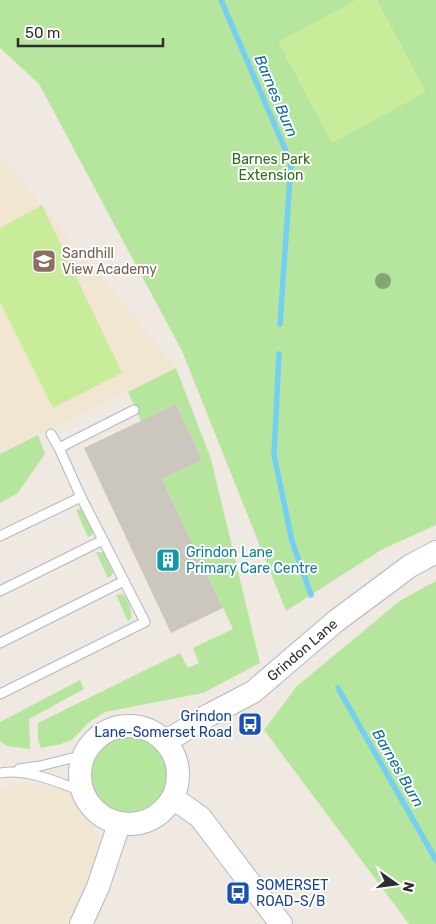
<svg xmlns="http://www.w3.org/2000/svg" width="436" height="924" viewBox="0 0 436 924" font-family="Rubik,sans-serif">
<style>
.education{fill:#f0e6d1}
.green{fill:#b6e59e}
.pitch{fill:#c9ec9a}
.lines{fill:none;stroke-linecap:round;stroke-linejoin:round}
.stream{stroke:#75cff0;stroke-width:5.5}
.building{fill:#cbc7bf}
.service-casing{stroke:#b4b7c1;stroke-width:11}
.tertiary-casing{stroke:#b4b7c1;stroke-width:24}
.service{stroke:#fff;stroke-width:9}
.tertiary{stroke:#fff;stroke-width:22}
.tree{fill:#84a574}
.labels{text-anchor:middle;stroke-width:4;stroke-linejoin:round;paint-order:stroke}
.park-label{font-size:14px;fill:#2c6e1b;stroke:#fff}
.education-label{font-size:14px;fill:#785e54;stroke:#fff;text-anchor:start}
.culture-label{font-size:14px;fill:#0d838f;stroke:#fff;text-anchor:start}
.street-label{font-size:14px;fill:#2e2e2e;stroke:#fff}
.transit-label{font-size:14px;fill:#164399;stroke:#fff;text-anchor:end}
.water-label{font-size:15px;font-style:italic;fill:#0d6fa3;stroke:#fff}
</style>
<rect width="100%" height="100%" fill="#efe9e1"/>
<g class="education">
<path d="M0,154L176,368L0,454Z"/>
<path d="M13,783L82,791L105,867L79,924H0V790Z"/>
</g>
<g class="green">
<path d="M0,0H436V525L381,550L286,611L182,351L39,84L0,48Z"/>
<path d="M176,368L211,459L260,663L203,693L105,712L88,723L72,740L61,744L41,748L38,740V723L180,653L188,668L199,663L193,648L233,629L162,479L202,460L176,404L141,421L128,392Z"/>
<path d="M38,435L45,454L17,494L0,503V454Z"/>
<path d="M80,509L83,511L93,530L92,535L88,537L76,510Z"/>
<path d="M100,552L104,553L113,573L111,576L108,578L96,552Z"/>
<path d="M436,581V924H409L264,730L297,686L401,600Z"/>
<path d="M122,594C128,599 133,611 131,619L128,621L116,595Z"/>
<path d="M80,680L84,689L29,719L30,749L7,746L0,741V722Z"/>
<path d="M136,726C157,734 179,748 178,774C178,782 175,790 173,798L137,824H119L101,816L89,806L79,773L84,755L101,735L115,728Z"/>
</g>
<g class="pitch">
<path d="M356,0H377L426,92L332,143L278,42Z"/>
<path d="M42,205L122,373L53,408L0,302V228Z"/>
</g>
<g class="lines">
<g class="stream">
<path d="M221,0L291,163L280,324"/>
<path d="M279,354L274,455L292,541L311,595"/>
<path d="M338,688L436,860"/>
</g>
</g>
<path class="building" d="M176,404L202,460L162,479L223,608L171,633L84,448Z"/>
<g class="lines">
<g class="service-casing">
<g id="service">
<path d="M51,434L59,448"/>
<path d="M81,497L59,448L134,410"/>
<path d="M0,536L81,497L145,622L0,694"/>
<path d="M0,591L103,540"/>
<path d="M0,643L124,581"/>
<path d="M19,769L40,766L84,755"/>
<path d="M0,773C28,768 56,782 82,791"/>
</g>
</g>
<g class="tertiary-casing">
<g id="tertiary">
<circle cx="129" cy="775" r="49"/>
<path id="s1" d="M165,742L209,715L253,692L336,621L410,566L436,552"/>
<path d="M173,798L200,817L281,924"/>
<path d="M81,924L98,887L119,824"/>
</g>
</g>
<use href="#service" class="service"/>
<use href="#tertiary" class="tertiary"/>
</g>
<circle class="tree" cx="383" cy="281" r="8"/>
<defs>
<g id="school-square" transform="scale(1.25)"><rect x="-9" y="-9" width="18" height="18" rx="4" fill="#8d6e63" stroke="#fff"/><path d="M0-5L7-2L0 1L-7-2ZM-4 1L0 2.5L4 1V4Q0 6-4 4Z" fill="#fff"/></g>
<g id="building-square" transform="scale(1.25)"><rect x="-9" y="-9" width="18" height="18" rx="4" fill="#0f9aa8" stroke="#fff"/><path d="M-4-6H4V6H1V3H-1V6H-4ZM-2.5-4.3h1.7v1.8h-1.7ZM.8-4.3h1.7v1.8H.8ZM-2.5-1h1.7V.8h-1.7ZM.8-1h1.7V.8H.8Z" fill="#fff"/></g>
<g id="bus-square" transform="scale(1.25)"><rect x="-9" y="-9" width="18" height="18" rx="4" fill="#1a4fb4" stroke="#fff"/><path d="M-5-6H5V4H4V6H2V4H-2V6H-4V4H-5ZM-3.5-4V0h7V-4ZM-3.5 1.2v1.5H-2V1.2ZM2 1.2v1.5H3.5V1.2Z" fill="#fff"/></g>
</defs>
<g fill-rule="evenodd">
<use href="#school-square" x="44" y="261"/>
<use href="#building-square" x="168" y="560"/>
<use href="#bus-square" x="250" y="724"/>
<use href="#bus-square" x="238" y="893"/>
</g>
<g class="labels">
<g class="park-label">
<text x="271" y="164">Barnes Park<tspan x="271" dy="16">Extension</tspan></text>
</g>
<g class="education-label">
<text x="62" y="258">Sandhill<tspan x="62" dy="16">View Academy</tspan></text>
</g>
<g class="culture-label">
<text x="186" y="557">Grindon Lane<tspan x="186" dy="16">Primary Care Centre</tspan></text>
</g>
<g class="street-label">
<text dy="5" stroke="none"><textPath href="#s1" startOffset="166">Grindon Lane</textPath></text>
</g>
<g class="transit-label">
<text x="232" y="721">Grindon<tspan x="232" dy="16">Lane-Somerset Road</tspan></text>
<text x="256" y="890" text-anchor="start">SOMERSET<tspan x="256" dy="16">ROAD-S/B</tspan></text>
</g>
<g class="water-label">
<text transform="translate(276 96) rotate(67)" y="5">Barnes Burn</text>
<text transform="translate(398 768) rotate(60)" y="5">Barnes Burn</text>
</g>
</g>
<g transform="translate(396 884) rotate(104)" stroke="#ffffff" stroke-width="4" paint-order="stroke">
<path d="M0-4L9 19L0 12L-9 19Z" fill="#2e2e2e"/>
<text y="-8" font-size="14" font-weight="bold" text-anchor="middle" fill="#2e2e2e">N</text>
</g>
<path d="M18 38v8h145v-8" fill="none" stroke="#2e2e2e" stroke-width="2.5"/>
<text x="25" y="38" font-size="15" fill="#2e2e2e" stroke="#ffffff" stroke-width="4" paint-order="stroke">50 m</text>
</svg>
